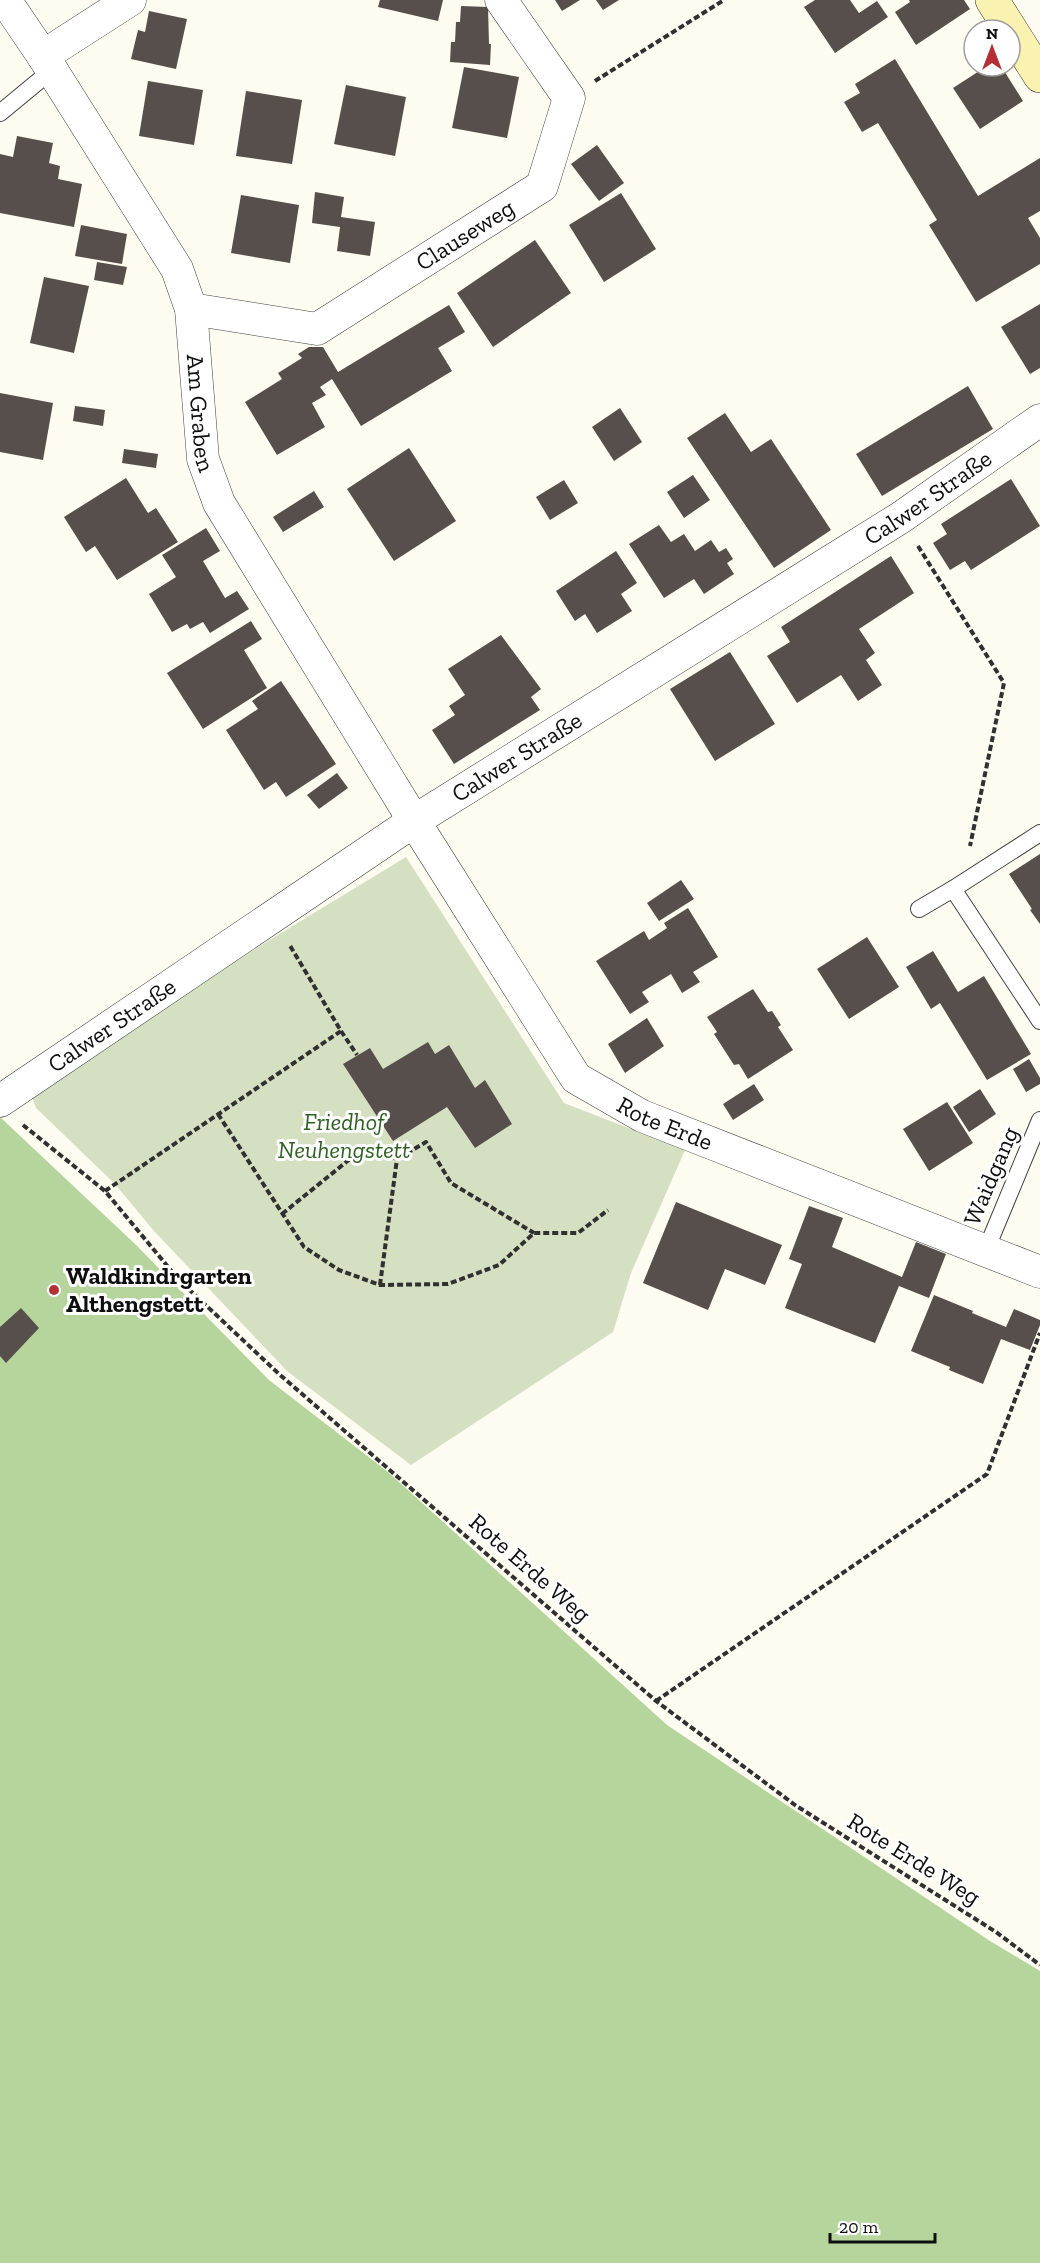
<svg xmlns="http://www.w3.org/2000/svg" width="1040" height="2263" viewBox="0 0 1040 2263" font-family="'Zilla Slab',serif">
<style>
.forest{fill:#b5d59d}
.cemetery{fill:#d5dfc2}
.building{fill:#564f4b}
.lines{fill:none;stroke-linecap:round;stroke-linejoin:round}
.lane-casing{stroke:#414141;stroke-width:18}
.street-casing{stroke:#414141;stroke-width:33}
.secondary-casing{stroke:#303030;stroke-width:34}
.path{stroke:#303030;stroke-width:4;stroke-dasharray:6 3;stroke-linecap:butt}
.lane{stroke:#fff;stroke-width:16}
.street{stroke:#fff;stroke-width:32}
.secondary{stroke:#f9f2b0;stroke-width:33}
.poi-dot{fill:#b43035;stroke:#fff;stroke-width:2}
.labels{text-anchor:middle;stroke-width:6;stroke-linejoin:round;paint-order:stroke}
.street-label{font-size:24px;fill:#0e0e0e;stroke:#fff}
.park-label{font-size:24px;font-style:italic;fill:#2f6123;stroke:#fff}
.poi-label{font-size:24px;font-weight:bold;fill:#0e0e0e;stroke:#fff;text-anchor:start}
</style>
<rect width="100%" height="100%" fill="#fefbf0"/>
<path class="forest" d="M0,1117L134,1243L269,1380L388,1472L667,1725L990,1941L1040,1971V2263H0Z"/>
<path class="cemetery" d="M406,857L564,1103L685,1150L631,1273L613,1332L411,1465L287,1371L154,1231L115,1184L36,1108L31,1094L181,994Z"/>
<g class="building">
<path d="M380,0H443L438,21L378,7Z"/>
<path d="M555,0H580L562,11Z"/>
<path d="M596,0H619L603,10Z"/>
<path d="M815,0H850L859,13L877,1L888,17L835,53L804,7Z"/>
<path d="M909,0H964L970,9L916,45L895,12L910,2Z"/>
<path d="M461,6L488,7L489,44H491L490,65L450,62L451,42H455L456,22H460Z"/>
<path d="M149,11L187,19L176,69L131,59L138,30L145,32Z"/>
<path d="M895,59L978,196L1040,158V211L1028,218L1040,238V264L976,302L929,225L937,220L878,123L862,132L844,102L860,93L855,84Z"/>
<path d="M987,66H1001L1023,101L980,129L953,88Z"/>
<path d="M464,67L519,77L507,138L452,128Z"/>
<path d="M148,81L203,90L194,145L139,136Z"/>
<path d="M346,85L406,97L395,156L334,144Z"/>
<path d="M246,91L302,100L292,164L236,156Z"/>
<path d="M17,136L53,143L49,163L60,166L58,179L82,184L74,227L0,213V154L13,157Z"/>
<path d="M597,145L624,183L599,201L571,164Z"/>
<path d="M315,192L344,197L341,217L375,222L370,256L337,251L340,227L312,223Z"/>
<path d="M621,193L656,249L604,282L569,225Z"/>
<path d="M241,195L299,205L290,263L231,253Z"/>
<path d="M81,225L127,234L122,264L75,256Z"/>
<path d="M535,240L571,293L493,347L457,293Z"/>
<path d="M97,262L127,267L123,285L94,280Z"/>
<path d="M44,277L89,286L74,353L30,343Z"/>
<path d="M1040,304V368L1030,374L1001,327Z"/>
<path d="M449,305L465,332L438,348L452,371L361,426L332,379L320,387L326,395L312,403L325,427L277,455L245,402L282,379L278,373L302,358L298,354L309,347H323L338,372Z"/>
<path d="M968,386L993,429L882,496L856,454Z"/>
<path d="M0,393L53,403L43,460L0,452Z"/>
<path d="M75,406L105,410L103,426L73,421Z"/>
<path d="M620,408L642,442L614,461L592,427Z"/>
<path d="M725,413L751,452L771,439L831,530L774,568L687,438Z"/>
<path d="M409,448L456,521L394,561L347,489Z"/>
<path d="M124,449L158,454L156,468L122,463Z"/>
<path d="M693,475L710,500L684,518L667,492Z"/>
<path d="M126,478L148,513L156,508L178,542L117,580L95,546L86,552L64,517Z"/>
<path d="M1011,479L1040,526L971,570L965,561L950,570L933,543L947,534L941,524Z"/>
<path d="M564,480L578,503L550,520L536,497Z"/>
<path d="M314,491L324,507L283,532L273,517Z"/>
<path d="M659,525L671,542L684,534L695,551L711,540L719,552L726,548L733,559L727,563L734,574L704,594L694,579L664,598L629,544Z"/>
<path d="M206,528L220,551L203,561L225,598L237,591L249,609L210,633L203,622L190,629L187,624L172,632L149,594L176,577L162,555Z"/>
<path d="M616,551L637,583L621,594L632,611L597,633L585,614L575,621L556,591Z"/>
<path d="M891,556L914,593L859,629L875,653L866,660L882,685L858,701L841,675L797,703L767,656L790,642L781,627Z"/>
<path d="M251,621L262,639L244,650L267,688L203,729L167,673Z"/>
<path d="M501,635L541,689L531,697L540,710L454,764L432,730L455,715L449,706L465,695L448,669Z"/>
<path d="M730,652L775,724L715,761L670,689Z"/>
<path d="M281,681L336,764L286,797L276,782L264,790L226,730L258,709L252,701Z"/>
<path d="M337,773L348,788L319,809L307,795Z"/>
<path d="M1040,854V924L1030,910L1032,909L1009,874Z"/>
<path d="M681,880L694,899L659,921L647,903Z"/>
<path d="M688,908L718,957L693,972L700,982L682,993L671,974L642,992L649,1002L630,1014L596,961L644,931L649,940L667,928L664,923Z"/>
<path d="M867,937L899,987L849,1019L817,969Z"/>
<path d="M933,951L958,992L984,976L1031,1054L987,1080L940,1003L931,1009L906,967Z"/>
<path d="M753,989L768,1012L772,1011L781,1025L778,1027L793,1050L748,1079L739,1064L734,1065L714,1034L717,1032L707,1017Z"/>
<path d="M647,1018L664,1046L625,1073L608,1044Z"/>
<path d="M428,1042L435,1054L449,1045L475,1088L485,1080L512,1124L475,1148L447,1107L393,1141L343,1064L370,1048L383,1069Z"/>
<path d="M1029,1059L1040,1078V1084L1026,1092L1013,1069Z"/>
<path d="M754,1084L764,1100L733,1120L723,1104Z"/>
<path d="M980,1089L996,1114L969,1132L953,1107Z"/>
<path d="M947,1102L973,1143L929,1171L903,1129Z"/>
<path d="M676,1202L782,1245L765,1285L725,1269L708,1310L643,1283Z"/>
<path d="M809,1206L843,1218L832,1247L902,1277L916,1242L946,1254L929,1298L899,1286L875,1343L785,1308L802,1264L789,1259Z"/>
<path d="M934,1295L973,1311L972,1313L1006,1327L1014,1309L1040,1320V1325L1030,1350L1001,1339L983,1384L949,1370L950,1367L911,1351Z"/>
<path d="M21,1308L39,1328L6,1363L0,1356V1327Z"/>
</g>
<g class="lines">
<g class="lane-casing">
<g id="lane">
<path d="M0,113L52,70"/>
<path d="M953,889L1040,833"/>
<path d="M919,909L953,889L1040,1021"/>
<path d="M986,1250L1040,1120"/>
</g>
</g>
<g class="street-casing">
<g id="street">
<path id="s1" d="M5,0L43,56L177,269L191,309L203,459L219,503L414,821L576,1078L642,1116L1040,1272"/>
<path d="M43,56L130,0"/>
<path id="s2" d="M191,309L317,329L542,186L569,98L501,0"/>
<path id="s3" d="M0,1101L414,821L900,518L1040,420"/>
</g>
</g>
<g class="secondary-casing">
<path id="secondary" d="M992,0L1040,76"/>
</g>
<g class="path">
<path d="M595,81L724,0"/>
<path d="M918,546L1004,683L970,846"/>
<path d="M341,1031L357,1055"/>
<path d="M218,1114L304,1247L339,1270L380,1285L448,1284L499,1265L534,1233H578L608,1210"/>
<path d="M23,1125L105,1191L179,1280L279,1374L656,1701L795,1805L996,1932L1040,1965"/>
<path d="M105,1191L341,1031L289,944"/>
<path d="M282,1214L366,1146L397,1159L426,1142L451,1183L534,1233"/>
<path d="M380,1285L397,1159"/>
<path d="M656,1701L987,1474L1040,1333"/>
</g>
<use href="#lane" class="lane"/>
<use href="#street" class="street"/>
<use href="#secondary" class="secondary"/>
</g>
<circle class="poi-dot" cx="54" cy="1290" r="6"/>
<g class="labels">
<g class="street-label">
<text dy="8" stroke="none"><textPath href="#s2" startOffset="303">Clauseweg</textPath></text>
<text dy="8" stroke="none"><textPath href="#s1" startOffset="466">Am Graben</textPath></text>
<text dy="8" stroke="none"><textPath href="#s3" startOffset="1107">Calwer Straße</textPath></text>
<text dy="8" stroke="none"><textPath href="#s3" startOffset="621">Calwer Straße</textPath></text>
<text dy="8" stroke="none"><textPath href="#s3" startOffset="135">Calwer Straße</textPath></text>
<text dy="8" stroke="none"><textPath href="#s1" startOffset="1336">Rote Erde</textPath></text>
<text transform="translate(991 1176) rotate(-67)" y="8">Waidgang</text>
<text transform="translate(530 1568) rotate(41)" y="8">Rote Erde Weg</text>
<text transform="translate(914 1859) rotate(32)" y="8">Rote Erde Weg</text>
</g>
<g class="park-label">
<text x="344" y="1130">Friedhof<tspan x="344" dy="28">Neuhengstett</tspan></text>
</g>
<g class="poi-label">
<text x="66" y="1284">Waldkindrgarten<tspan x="66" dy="28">Althengstett</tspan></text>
</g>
</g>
<g transform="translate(992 48)"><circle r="28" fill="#ffffff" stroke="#9f9f9f" stroke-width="1.5"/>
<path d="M0-4.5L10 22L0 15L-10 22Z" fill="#b43035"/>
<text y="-9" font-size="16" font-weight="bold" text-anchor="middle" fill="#0e0e0e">N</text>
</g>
<path d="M830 2233v9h105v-9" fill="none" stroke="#0e0e0e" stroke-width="3"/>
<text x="839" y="2233" font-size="18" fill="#0e0e0e" stroke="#ffffff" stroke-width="4.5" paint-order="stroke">20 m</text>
</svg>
